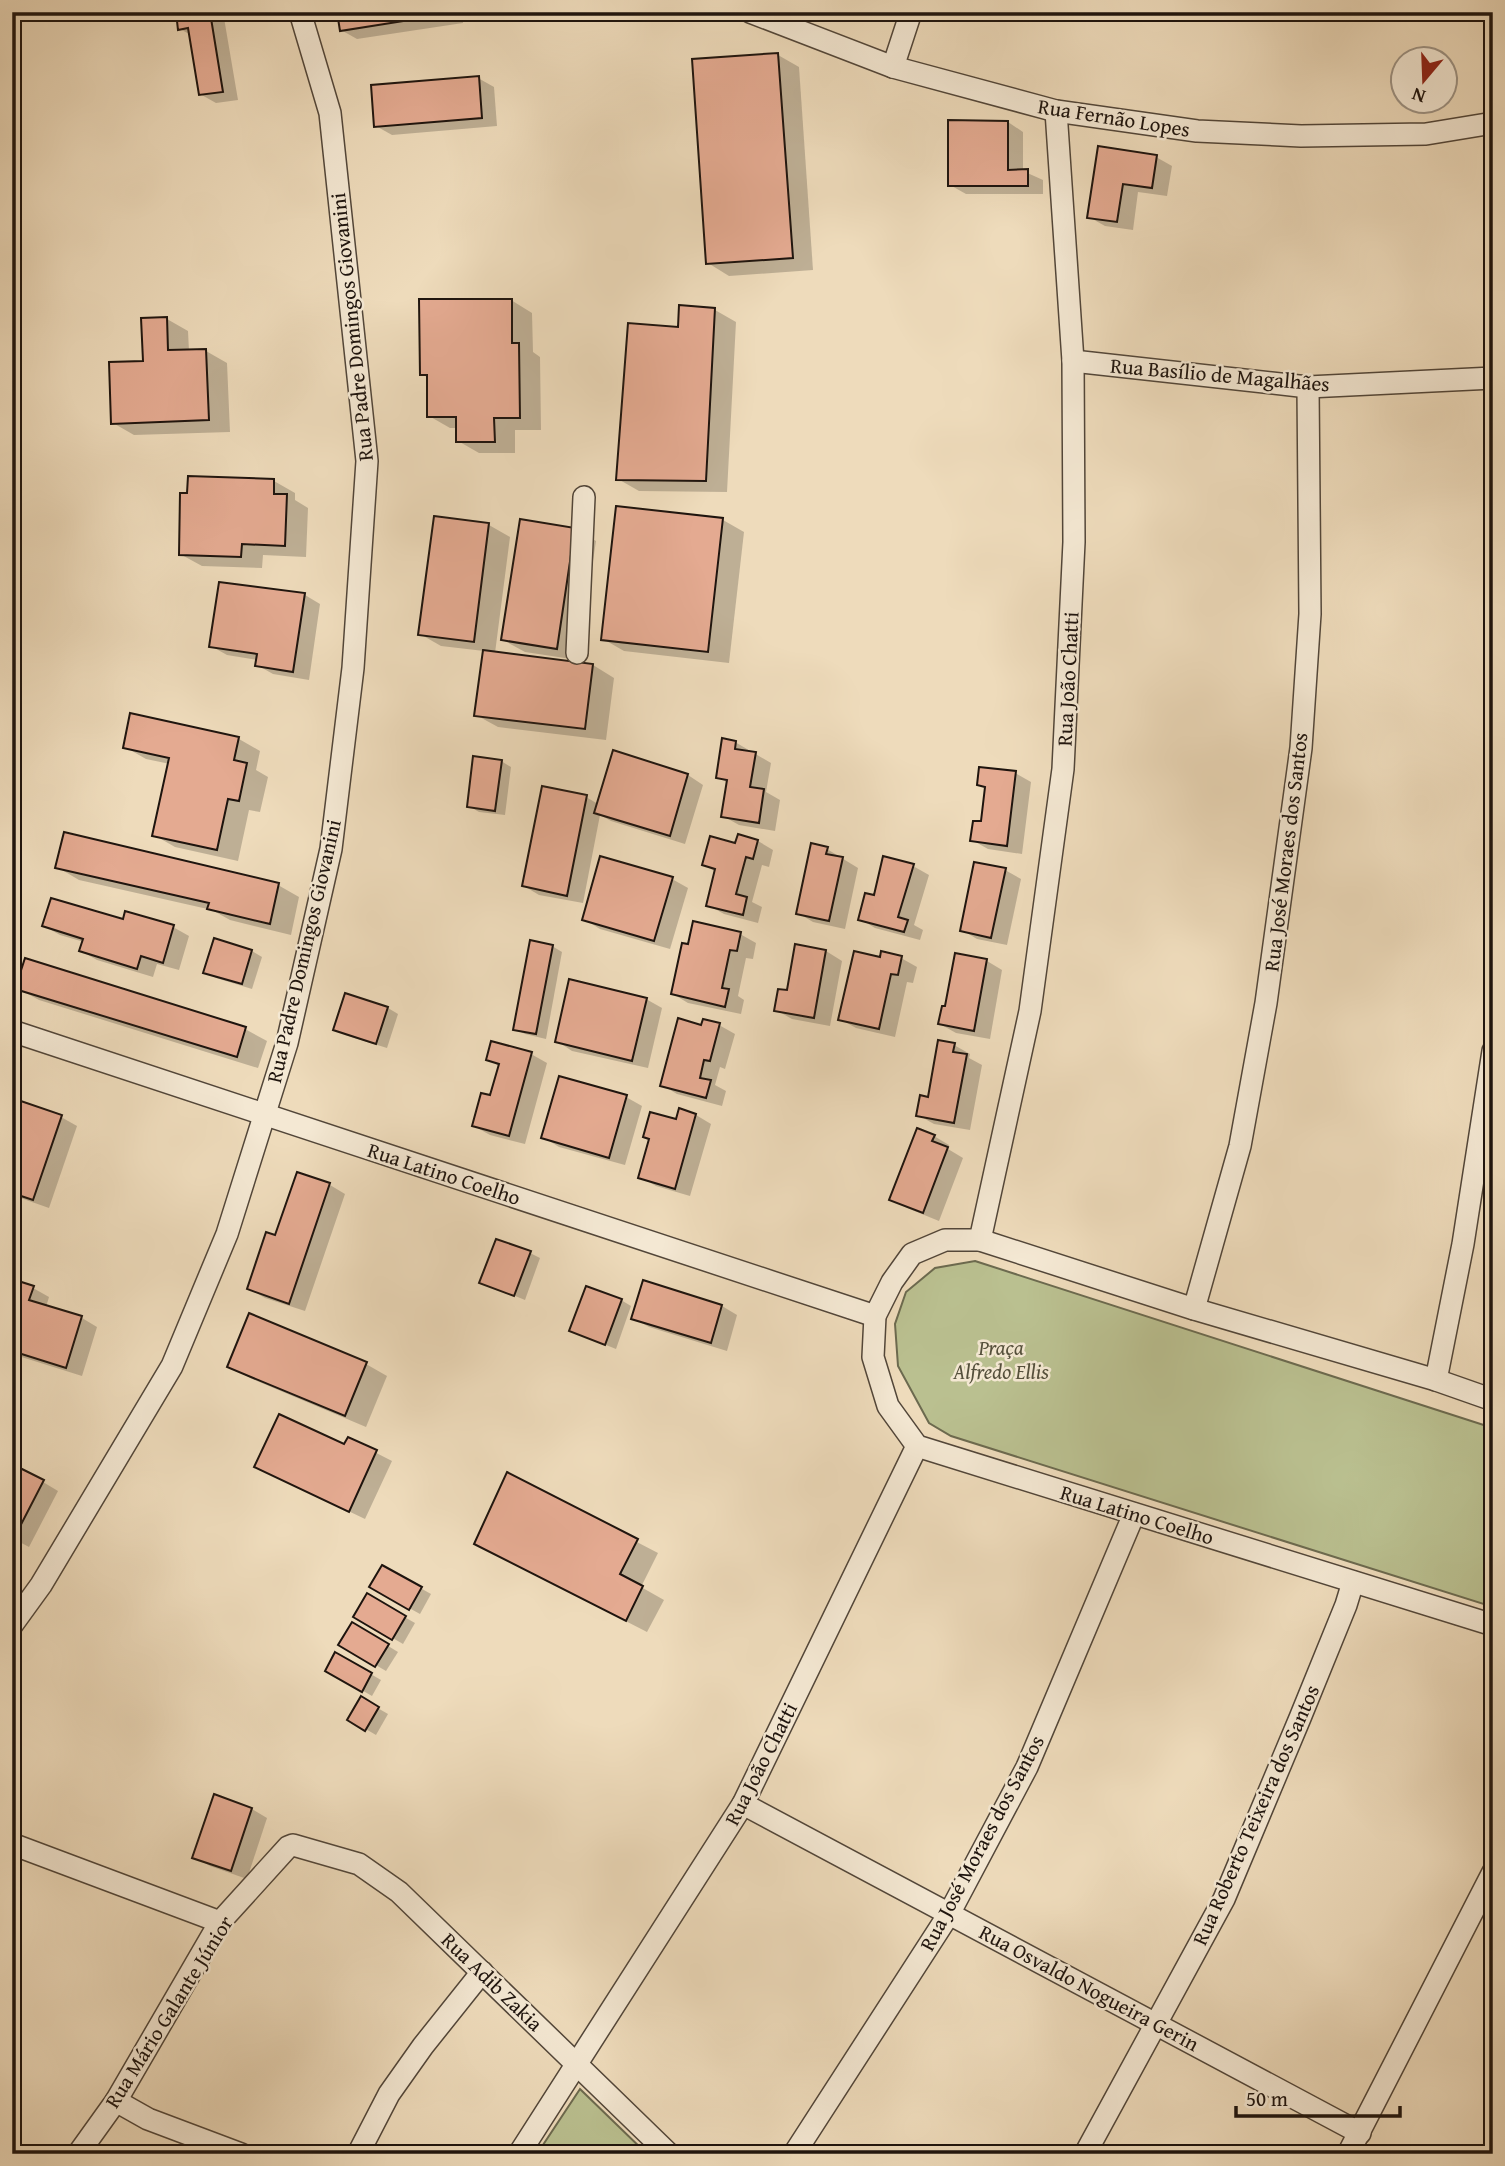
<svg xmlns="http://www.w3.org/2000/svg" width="1505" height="2166" viewBox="0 0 1505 2166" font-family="'Gentium Book Plus',serif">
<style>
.green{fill:#bac090;stroke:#6c6a4f;stroke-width:2}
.shadow{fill:#0003}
.building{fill:#e4aa91;stroke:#1e140e;stroke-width:2}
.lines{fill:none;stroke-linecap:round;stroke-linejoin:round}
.minor-casing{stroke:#524639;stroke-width:24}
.minor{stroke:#f4e8d3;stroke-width:21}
.labels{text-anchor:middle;stroke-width:5;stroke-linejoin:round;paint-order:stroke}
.street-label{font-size:21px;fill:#1e140e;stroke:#f4e8d3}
.park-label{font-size:21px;font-style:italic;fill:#55503c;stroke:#f4e8d3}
</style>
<rect width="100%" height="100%" fill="#eedbbb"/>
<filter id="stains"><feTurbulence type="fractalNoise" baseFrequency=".00286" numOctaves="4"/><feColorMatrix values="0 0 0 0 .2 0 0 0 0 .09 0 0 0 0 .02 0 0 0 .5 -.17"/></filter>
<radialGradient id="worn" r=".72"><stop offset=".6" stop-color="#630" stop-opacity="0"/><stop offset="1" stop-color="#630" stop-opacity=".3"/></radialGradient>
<g class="green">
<path d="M975,1261L1493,1428V1607L951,1436L929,1423L898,1366L895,1324L906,1292L935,1268Z"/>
<path d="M580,2089L647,2154H537Z"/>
</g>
<g class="shadow">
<path d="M177,12H223L238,100L216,103L200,94L191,35L180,29Z"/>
<path d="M339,12H462L463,23L357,39L341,30Z"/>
<path d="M778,55L799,67L813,270L729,276L708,263Z"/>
<path d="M478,78L494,87L497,126L392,135L376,126Z"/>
<path d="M1008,122L1023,132V171L1043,180V194H966L950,185Z"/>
<path d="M1099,148L1156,157L1172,166L1167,196L1138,192L1133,230L1105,226L1089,217Z"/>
<path d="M511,300L532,313L533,352L540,357L541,430H515V453H479L458,441V428H450L429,416V378L421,374Z"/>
<path d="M681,307L715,310L736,322L727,492L639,491L618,479L679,329Z"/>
<path d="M167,319L188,331L189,351H206L227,363L230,432L134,435L113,423Z"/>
<path d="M274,481L295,493V500L308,508L306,557L263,555L262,568L202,566L180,554Z"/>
<path d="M435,518L489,525L510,537L495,653L593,665L614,678L606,740L498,727L476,715L484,651L441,646L420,634Z"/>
<path d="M723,520L744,532L729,663L624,651L603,639Z"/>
<path d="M575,529L596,541L578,660L525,652L503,640Z"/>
<path d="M305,595L320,604L309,680L273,674L257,665L258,660L227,655L211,646Z"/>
<path d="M239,739L260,751L256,770L268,777L260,812L249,810L238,861L175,847L154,835L170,764L146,759L125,747Z"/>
<path d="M735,742L771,763L766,792L780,800L775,831L739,825L723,816L728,783L718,777Z"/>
<path d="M614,753L688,775L703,785L685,844L611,821L600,815L583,903L539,895L524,886L586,797L598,804Z"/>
<path d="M501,761L511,767L505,815L479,812L469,806Z"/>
<path d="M1015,773L1031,782L1022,854L988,849L972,840L982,823L986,789L979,784Z"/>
<path d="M758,841L773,850L769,867L762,865L752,902L762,907L758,923L724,914L708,905L716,872L704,865L737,845Z"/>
<path d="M827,849L858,868L845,929L813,922L798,913Z"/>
<path d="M885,859L913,866L929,875L914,925L923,930L920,940L875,928L860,919L875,897Z"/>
<path d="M57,867L278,885L299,897L291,935L230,920L212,910L79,880Z"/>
<path d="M1005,870L1021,879L1007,945L977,939L962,930Z"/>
<path d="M672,879L688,888L670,949L600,929L584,919Z"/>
<path d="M124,922L173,927L189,936L179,970L157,964L153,977L97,960L81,951L84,942L60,935L44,926Z"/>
<path d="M740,934L756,943L753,959L746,958L738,996L744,1000L741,1014L688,1003L673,994L689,946Z"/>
<path d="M215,940L252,951L262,957L252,989L216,978L206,972Z"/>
<path d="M552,946L562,952L546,1039L525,1034L515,1029Z"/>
<path d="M796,946L826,951L842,961L830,1026L792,1019L776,1010L788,992Z"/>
<path d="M901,958L917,967L913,983L907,982L895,1037L856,1028L840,1019L881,959Z"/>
<path d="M987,961L1002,970L990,1039L956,1033L940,1024Z"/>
<path d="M17,988L245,1029L267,1041L258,1068L39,1000Z"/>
<path d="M646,999L662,1008L648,1068L572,1051L557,1041Z"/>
<path d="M388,1008L398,1014L387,1048L345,1035L335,1029Z"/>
<path d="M719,1025L735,1034L725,1069L720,1067L715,1085L726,1091L722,1106L677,1094L662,1085L702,1027Z"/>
<path d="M492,1043L531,1054L547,1063L525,1144L490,1135L474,1126L492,1097L500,1067L488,1059Z"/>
<path d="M954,1045L970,1054L969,1058L982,1065L970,1130L934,1124L918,1115L929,1099Z"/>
<path d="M626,1097L642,1106L625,1165L559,1147L543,1137Z"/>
<path d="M12,1100L61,1117L77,1126L49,1208L12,1195Z"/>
<path d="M680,1110L696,1115L711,1124L690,1196L656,1186L640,1177L677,1122Z"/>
<path d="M934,1136L949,1145L948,1149L963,1158L939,1221L907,1208L891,1199Z"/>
<path d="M298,1174L330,1185L345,1194L305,1311L265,1298L249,1289L276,1237Z"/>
<path d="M530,1253L540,1258L525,1300L482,1282Z"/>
<path d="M12,1281L33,1288L49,1297L46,1307L82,1318L97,1327L82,1376L12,1354Z"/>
<path d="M644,1282L722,1306L737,1315L727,1351L649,1327L633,1318Z"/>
<path d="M621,1300L631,1306L616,1349L571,1331Z"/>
<path d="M250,1316L366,1364L387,1376L366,1427L250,1378L229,1366Z"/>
<path d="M349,1439L392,1461L365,1519L256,1467L345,1446Z"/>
<path d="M508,1475L658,1553L641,1587L664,1600L647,1632L497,1555Z"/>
<path d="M43,1482L58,1491L29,1547L12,1538Z"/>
<path d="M383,1567L431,1594L420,1614L371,1587Z"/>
<path d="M367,1596L415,1623L403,1644L355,1616Z"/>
<path d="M352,1624L398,1652L386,1671L340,1644Z"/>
<path d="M336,1654L381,1680L372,1696L327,1670Z"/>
<path d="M362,1699L388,1714L376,1735L350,1720Z"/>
<path d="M215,1796L252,1809L267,1818L247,1879L210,1866L194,1857Z"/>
</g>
<g class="building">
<path d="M176,12H210L223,92L199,95L188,28L178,30Z"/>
<path d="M337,12H448V14L340,31Z"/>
<path d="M778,53L793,258L706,264L692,59Z"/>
<path d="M479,76L482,118L374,127L371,85Z"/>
<path d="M948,120L1008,121V170L1028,169V186H948Z"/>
<path d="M1098,146L1157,155L1152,188L1123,184L1117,222L1087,218Z"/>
<path d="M419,299H512V343H519L520,418H494L495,442H456V417H427V375H420Z"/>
<path d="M679,305L715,308L706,481L616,480L628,323L678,327Z"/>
<path d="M167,317L168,350L206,349L209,420L111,424L109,362L143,361L141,318Z"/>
<path d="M188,476L274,479V494H287L285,546L242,544L241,557L179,555L180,493H187Z"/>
<path d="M616,506L723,518L708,652L601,640Z"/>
<path d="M434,516L489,523L474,642L418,635Z"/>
<path d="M520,519L575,528L557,649L501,640Z"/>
<path d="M219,582L305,593L293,672L255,666L257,654L209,647Z"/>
<path d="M483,650L593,664L585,729L474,716Z"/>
<path d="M130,713L239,737L234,760L247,763L239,801L228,799L217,850L152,836L169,758L123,748Z"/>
<path d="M722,738L736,741L735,749L756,752L750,787L764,789L759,823L721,817L727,780L716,778Z"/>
<path d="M613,750L688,774L670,836L594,813Z"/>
<path d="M473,756L502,760L495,811L467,807Z"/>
<path d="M979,767L1016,771L1007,846L970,841L973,821H981L985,787L977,785Z"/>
<path d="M542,786L587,795L567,896L522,886Z"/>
<path d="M64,832L279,883L270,924L207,909L209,903L55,868Z"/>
<path d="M738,834L758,840L753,859L746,857L736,894L747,897L743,915L706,906L715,869L702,865L710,836L735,843Z"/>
<path d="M811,843L828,847L826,854L843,857L829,921L796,914Z"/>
<path d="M600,856L673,877L654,941L582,920Z"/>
<path d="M883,856L914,864L898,917L908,920L904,932L858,920L865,893L874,895Z"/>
<path d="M974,862L1006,868L991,938L960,931Z"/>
<path d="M51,898L123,919L125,911L174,925L163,963L141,956L137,969L79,951L83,939L42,926Z"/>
<path d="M693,921L741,932L737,951L730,950L722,988L729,989L725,1007L671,994L682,943L688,944Z"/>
<path d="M214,938L252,950L242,984L203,973Z"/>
<path d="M530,940L553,945L536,1034L513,1030Z"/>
<path d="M795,944L826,950L814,1018L774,1011L778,989L787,990Z"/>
<path d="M854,951L880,957L881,951L902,956L898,975L891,974L879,1029L838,1020Z"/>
<path d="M955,953L987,959L974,1031L938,1024L942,1006H945Z"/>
<path d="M25,958L246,1027L237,1057L15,989Z"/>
<path d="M569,979L647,998L632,1061L555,1042Z"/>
<path d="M345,993L388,1007L376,1044L333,1030Z"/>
<path d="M678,1018L701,1025L703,1019L720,1023L710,1061L704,1060L700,1078L711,1080L706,1098L660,1086Z"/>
<path d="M938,1040L955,1043L953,1052L967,1054L954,1123L916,1116L920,1095L928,1097Z"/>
<path d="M491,1041L532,1052L509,1136L472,1126L481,1093L490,1095L499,1064L486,1060Z"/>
<path d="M559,1076L627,1095L609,1158L541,1138Z"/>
<path d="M12,1098L62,1115L33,1200L12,1193Z"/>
<path d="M679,1108L696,1114L675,1189L638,1178L649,1139L643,1137L650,1112L676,1119Z"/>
<path d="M917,1128L935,1135L932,1141L948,1147L923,1213L889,1200Z"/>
<path d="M297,1172L330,1183L289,1304L247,1289L266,1232L275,1235Z"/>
<path d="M496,1239L531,1251L514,1296L479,1283Z"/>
<path d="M12,1279L34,1286L29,1300L82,1316L66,1368L12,1351Z"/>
<path d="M643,1280L722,1305L711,1343L631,1319Z"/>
<path d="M586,1286L622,1299L605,1345L569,1331Z"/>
<path d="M249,1313L367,1362L345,1416L227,1367Z"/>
<path d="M279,1414L344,1444L348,1437L377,1450L349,1512L254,1467Z"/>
<path d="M12,1464L44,1480L13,1540L12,1539Z"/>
<path d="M507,1472L638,1539L620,1574L643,1586L626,1621L474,1544Z"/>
<path d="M382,1565L422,1587L409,1610L369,1587Z"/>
<path d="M367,1593L406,1616L392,1640L353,1617Z"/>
<path d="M352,1622L389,1644L375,1667L338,1645Z"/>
<path d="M335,1652L372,1673L362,1692L325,1671Z"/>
<path d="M361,1696L379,1707L365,1731L347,1720Z"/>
<path d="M214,1794L252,1808L231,1871L192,1858Z"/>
</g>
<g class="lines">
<g class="minor-casing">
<g id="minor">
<path d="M750,12L893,67L1056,111L1197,131L1301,136L1426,134L1493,123"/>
<path d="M893,67L911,12"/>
<path d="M1073,361L1308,387L1493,378"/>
<path d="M577,653L584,497"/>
<path d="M12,1031L875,1316"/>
<path d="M980,1240L1030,1011L1063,769L1074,542L1073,361L1056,111"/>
<path d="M1194,1309L1240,1146L1266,1003L1301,748L1310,614L1308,387"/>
<path d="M1436,1380L1463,1244L1493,1051"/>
<path d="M1493,1400L1436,1380L1194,1309L980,1240H945L912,1254L892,1282L875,1316L873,1357L888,1406L917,1446L1493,1625"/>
<path d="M12,1625L41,1585L172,1366L227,1234L287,1043L331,849L353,668L367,461L330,113L300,12"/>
<path d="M743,1804L1360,2133"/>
<path d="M12,1844L220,1922"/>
<path d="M116,2101L148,2119L241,2154"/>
<path d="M78,2154L116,2101L220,1922L288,1847L293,1845L359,1864L399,1892L669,2154"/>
<path d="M358,2154L389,2094L423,2046L482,1972"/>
<path d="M519,2154L743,1804L917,1446"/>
<path d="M794,2154L949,1914L1027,1767L1134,1514"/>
<path d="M1085,2154L1224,1899L1300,1718L1346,1605L1353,1582"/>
<path d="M1348,2154L1493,1872"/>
</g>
</g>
<use href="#minor" class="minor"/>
</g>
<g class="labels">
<g class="street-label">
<text transform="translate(1114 118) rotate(9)" y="7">Rua Fernão Lopes</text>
<text transform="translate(352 327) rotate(-96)" y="7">Rua Padre Domingos Giovanini</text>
<text transform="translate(1220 375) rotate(5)" y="7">Rua Basílio de Magalhães</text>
<text transform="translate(1068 679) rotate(-87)" y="7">Rua João Chatti</text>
<text transform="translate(1286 852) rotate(-83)" y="7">Rua José Moraes dos Santos</text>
<text transform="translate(304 951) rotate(-77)" y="7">Rua Padre Domingos Giovanini</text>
<text transform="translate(444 1174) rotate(18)" y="7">Rua Latino Coelho</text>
<text transform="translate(1137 1515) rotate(17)" y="7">Rua Latino Coelho</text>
<text transform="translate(761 1764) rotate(-63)" y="7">Rua João Chatti</text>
<text transform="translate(1256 1815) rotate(-66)" y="7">Rua Roberto Teixeira dos Santos</text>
<text transform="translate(982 1843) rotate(-62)" y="7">Rua José Moraes dos Santos</text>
<text transform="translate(492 1982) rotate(44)" y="7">Rua Adib Zakia</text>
<text transform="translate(1089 1988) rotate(28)" y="7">Rua Osvaldo Nogueira Gerin</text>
<text transform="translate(169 2012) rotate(-58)" y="7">Rua Mário Galante Júnior</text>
</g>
<g class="park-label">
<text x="1001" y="1355">Praça<tspan x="1001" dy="24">Alfredo Ellis</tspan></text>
</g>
</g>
<rect width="1505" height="2166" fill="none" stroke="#eedbbb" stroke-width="42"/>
<rect x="14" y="14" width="1477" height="2138" fill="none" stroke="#1e140e" stroke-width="3.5"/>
<rect x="21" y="21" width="1463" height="2124" fill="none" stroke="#1e140e" stroke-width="2"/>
<g transform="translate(1424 80) rotate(199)"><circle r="33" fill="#f4e8d3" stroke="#9e9384" stroke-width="2"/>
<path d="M0-5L12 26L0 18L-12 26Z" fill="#8f2418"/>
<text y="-10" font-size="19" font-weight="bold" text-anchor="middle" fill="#1e140e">N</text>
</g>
<path d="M1236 2106v10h164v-10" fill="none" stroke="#1e140e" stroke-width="3.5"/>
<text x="1246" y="2106" font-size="21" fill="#1e140e" stroke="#f4e8d3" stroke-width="5" paint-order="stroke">50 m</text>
<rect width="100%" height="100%" filter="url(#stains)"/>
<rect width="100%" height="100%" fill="url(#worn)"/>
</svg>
